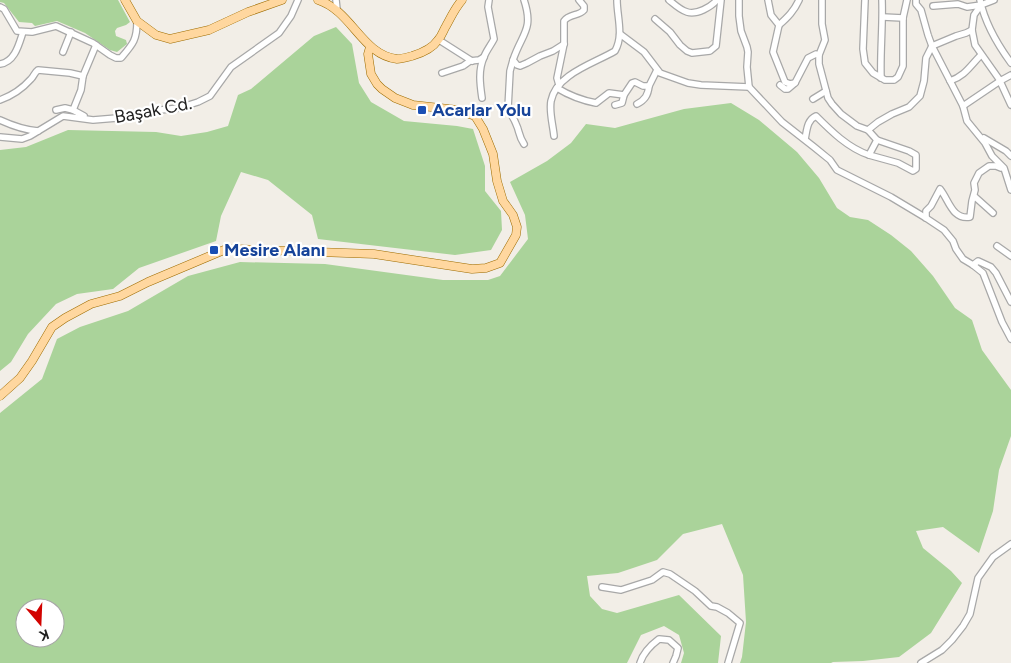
<svg xmlns="http://www.w3.org/2000/svg" width="1011" height="663" viewBox="0 0 1011 663" font-family="Figtree,sans-serif">
<style>
.forest{fill:#aad39a;fill-rule:evenodd}
.lines{fill:none;stroke-linecap:round;stroke-linejoin:round}
.minor-casing{stroke:#a8a8a8;stroke-width:8}
.major-casing{stroke:#9e6c00;stroke-width:9}
.minor{stroke:#fff;stroke-width:5.5}
.major{stroke:#ffd79f;stroke-width:8}
.transit-dot{fill:#1a4fb4;stroke:#fff;stroke-width:2}
.labels{text-anchor:middle;stroke-width:4.5;stroke-linejoin:round;paint-order:stroke}
.street-label{font-size:18px;fill:#212121;stroke:#fff}
.transit-label{font-size:18px;font-weight:bold;fill:#164399;stroke:#fff;text-anchor:start}
</style>
<rect width="100%" height="100%" fill="#f2eee7"/>
<g class="forest">
<path d="M0,0H118L130,22L126,25L117,28L115,31L116,36L126,40L127,44L117,52L110,50L85,33L57,21L35,26L32,23L19,22L4,3L0,2Z"/>
<path d="M336,27L352,44L359,83L371,102L404,121L457,126L473,129L485,166V191L501,211L502,230L491,250L455,255L318,239L312,215L268,180L241,172L221,216L216,241L139,268L113,289L77,294L56,304L28,334L11,362L0,371V150L26,147L68,130L156,132L181,136L207,132L228,126L238,95L251,89L314,36Z"/>
<path d="M731,103L759,120L797,152L819,178L837,208L850,217L868,220L891,235L911,251L933,276L955,308L972,320L982,350L1011,390V436L999,470L993,511L979,553L943,527L916,531L923,548L951,571L962,583L931,633L899,657L863,661L833,662L831,663H740L742,657L746,622L743,575L722,524L683,534L657,560L618,573L587,576L590,596L602,609L617,613L679,595L721,636L718,663H681L684,653L679,635L664,626L641,635L627,663H0V413L42,379L57,339L80,327L128,311L188,276L240,262L325,264L443,280H488L500,276L528,239L525,215L510,182L547,161L571,143L586,124L615,128L684,109ZM25,608H55V638H25Z"/>
</g>
<g class="lines">
<g class="minor-casing">
<g id="minor">
<path d="M336,0L337,9"/>
<path d="M524,0C534,30 522,33 513,60L517,65L520,66L527,63L540,56L553,51L564,44"/>
<path d="M669,0C674,4 680,10 687,12C697,15 711,7 717,0"/>
<path d="M739,0V16L741,31L747,47L748,52L747,67L749,87"/>
<path d="M768,0L771,15L779,25L773,52L785,82L790,84L795,83L808,58L816,54L819,55"/>
<path d="M822,0V24L825,40L819,55V64L828,98L832,104L841,114L857,126L868,130L877,140L909,151L916,155V169L913,171L898,163L869,155"/>
<path d="M865,0L863,49L865,63L873,73L885,80H894L898,77L903,66V18L907,0"/>
<path d="M916,0V4L921,10L928,35L932,46L963,106L967,121L985,143L992,156L1004,168L1011,190"/>
<path d="M980,0C985,23 997,44 1011,63"/>
<path d="M981,5L974,15L972,30L975,45L999,79L1011,105"/>
<path d="M933,6L958,4L967,7L981,5L994,0"/>
<path d="M0,7L4,9L17,31L32,32L56,26L93,43L110,55L116,58H121C133,44 137,40 137,21"/>
<path d="M883,17L903,18"/>
<path d="M655,19L670,32L680,45L687,51L692,53L710,51L716,46L721,0"/>
<path d="M779,25C788,17 794,11 799,0"/>
<path d="M620,34L644,52L660,73L688,83L701,85L749,87L782,122L814,147L830,160L837,170L891,197L926,218L944,230L953,241L956,249L963,259L973,265L983,273L1002,322L1011,339"/>
<path d="M439,40L472,61"/>
<path d="M932,46L956,36L966,33L972,30"/>
<path d="M63,52L71,32"/>
<path d="M513,60L510,71L508,108C510,114 514,118 516,124C520,132 518,135 524,144"/>
<path d="M0,64C15,62 19,44 23,32"/>
<path d="M442,73L463,66L470,61L479,60L484,57"/>
<path d="M881,78C880,52 883,26 882,0"/>
<path d="M950,81C965,76 970,66 981,55"/>
<path d="M559,85L557,78L564,44V21C569,14 579,16 584,10V6L579,0"/>
<path d="M780,85L785,89H788L795,83"/>
<path d="M557,88C570,96 580,100 596,103L609,93L624,95"/>
<path d="M482,98C480,84 478,70 484,57C486,51 491,45 494,39L488,7L489,0"/>
<path d="M813,99L826,91"/>
<path d="M0,100C11,96 23,88 31,79C34,76 34,73 38,70L70,73L83,76"/>
<path d="M637,104C645,100 648,95 649,86"/>
<path d="M615,105L622,103L624,95L632,83L635,82L643,86H649L657,70"/>
<path d="M963,106L1000,81L1011,75"/>
<path d="M56,110L65,108L73,110"/>
<path d="M84,116L73,110L81,90L83,76L96,45"/>
<path d="M0,120C13,126 24,130 38,131"/>
<path d="M868,130L878,122L892,114L909,107L920,96L924,81L926,58L932,46"/>
<path d="M554,136C553,125 549,112 551,101C556,74 595,63 615,51C624,35 617,17 617,0"/>
<path d="M0,137L22,139L30,136L63,116L93,120L129,117L151,111L179,108L198,102L210,96L231,67L279,33L291,16L298,0"/>
<path d="M984,138L1006,151L1011,156"/>
<path d="M805,139C807,130 807,120 816,116C831,131 848,148 869,155L877,140"/>
<path d="M974,196L993,213"/>
<path d="M926,218V211L931,206L940,189C949,200 952,220 970,217L972,201L975,190L974,183L979,173L989,166H996L1001,168"/>
<path d="M997,246L1011,256"/>
<path d="M973,265L978,261L991,267L996,273L1011,302"/>
<path d="M602,587L621,590L652,580L663,572L670,574L695,591L711,606L717,607L728,613L740,623L728,663"/>
<path d="M640,663C643,653 651,645 659,639L669,640L678,648L676,656L673,663"/>
<path d="M921,663L942,650L952,640L963,626L970,614L978,578L993,557L1011,544"/>
</g>
</g>
<g class="major-casing">
<g id="major">
<path d="M125,0L137,21L156,35L170,39L209,30L248,12L282,0"/>
<path d="M318,0C352,11 362,55 397,59C402,59 408,57 412,56C422,53 432,49 438,40C442,36 443,31 446,26C451,17 455,8 462,0"/>
<path d="M0,396L20,378L32,361L52,327L65,318L91,304L120,296L148,282L224,250L236,249L374,254L472,269L486,268L500,263L516,235L517,227L513,215L503,201L497,181L493,154L483,129L475,116L458,110L413,105L395,98L382,89L377,84L371,74L368,54L370,47"/>
</g>
</g>
<use href="#minor" class="minor"/>
<use href="#major" class="major"/>
</g>
<g class="transit-dot">
<rect x="417" y="105" width="10" height="10" rx="2.5"/>
<rect x="209" y="245" width="10" height="10" rx="2.5"/>
</g>
<g class="labels">
<g class="street-label">
<text transform="translate(153 110) rotate(-11)" y="6">Başak Cd.</text>
</g>
<g class="transit-label">
<text x="432" y="116">Acarlar Yolu</text>
<text x="224" y="256">Mesire Alanı</text>
</g>
</g>
<g transform="translate(40 623) rotate(161)"><circle r="24" fill="#ffffff" stroke="#a6a6a6"/>
<path d="M0-4L9 19L0 12L-9 19Z" fill="#d20300"/>
<text y="-8" font-size="14" font-weight="bold" text-anchor="middle" fill="#212121">K</text>
</g>
</svg>
